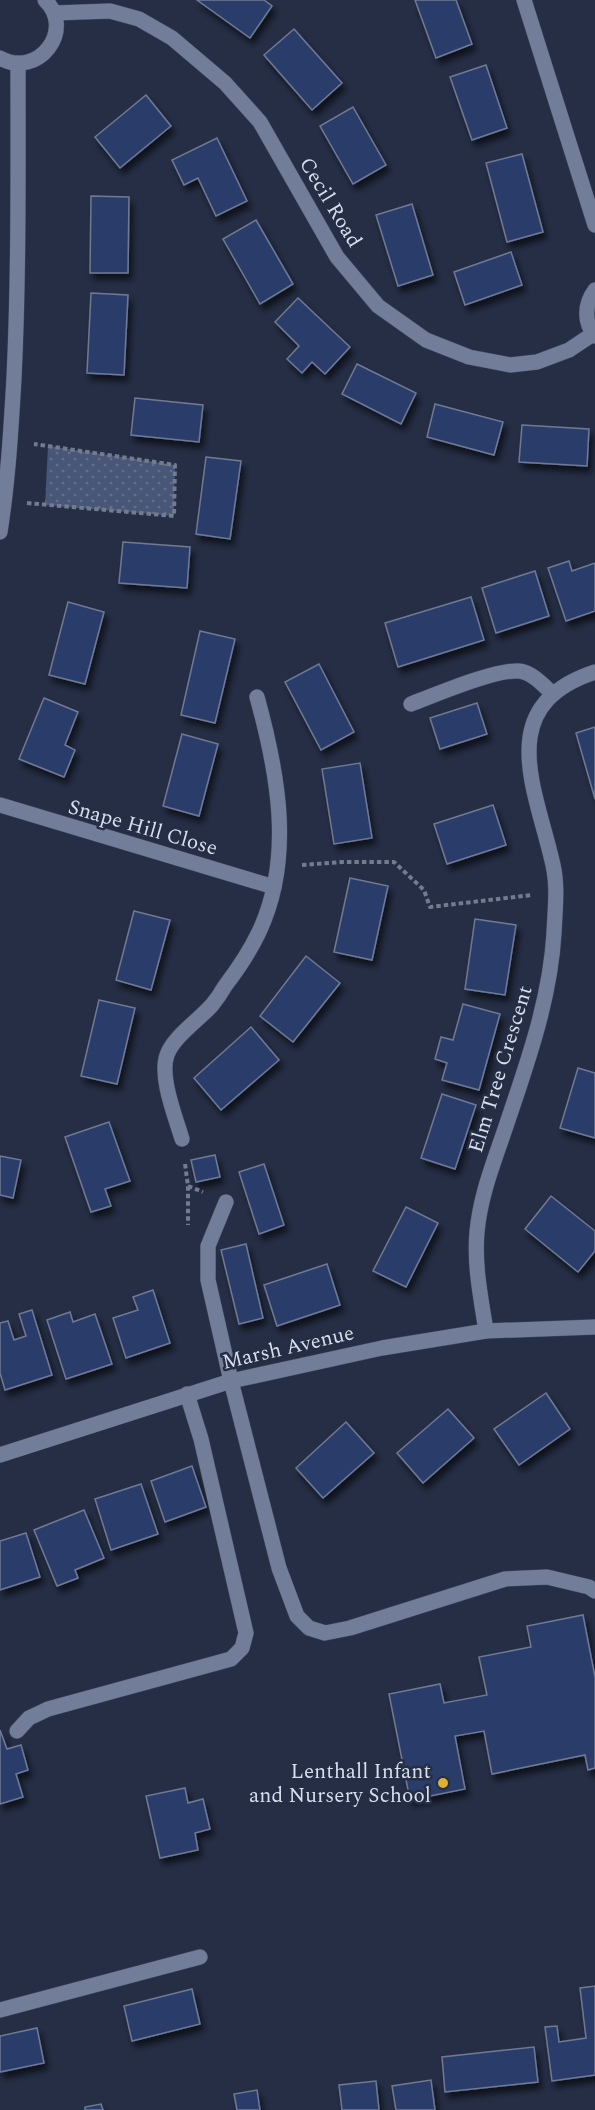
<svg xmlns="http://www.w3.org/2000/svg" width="595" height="2110" viewBox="0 0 595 2110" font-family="Spectral,serif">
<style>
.grass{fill:url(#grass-dots)}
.building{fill:#2c3d6a;stroke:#6e7a95;stroke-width:1.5;filter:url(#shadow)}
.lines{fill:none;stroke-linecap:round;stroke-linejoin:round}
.service-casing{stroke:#424a5d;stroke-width:16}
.minor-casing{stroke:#424a5d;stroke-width:16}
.path{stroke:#737b8e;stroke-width:4;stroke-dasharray:4.5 3;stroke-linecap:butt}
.service{stroke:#727e99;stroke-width:15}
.minor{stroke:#727e99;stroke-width:15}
.poi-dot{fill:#dfb034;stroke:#252e45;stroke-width:2}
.labels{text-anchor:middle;stroke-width:5;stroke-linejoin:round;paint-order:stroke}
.street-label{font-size:21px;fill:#d7deed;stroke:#252e45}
.poi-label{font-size:21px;fill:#d7deed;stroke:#252e45;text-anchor:end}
</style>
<defs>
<pattern id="grass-dots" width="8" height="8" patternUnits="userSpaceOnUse" patternTransform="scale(1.5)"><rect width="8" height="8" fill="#485678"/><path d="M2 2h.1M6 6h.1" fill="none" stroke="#626e8c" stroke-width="1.8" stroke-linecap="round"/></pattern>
<filter id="shadow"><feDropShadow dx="3.5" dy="6" stdDeviation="3" flood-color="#0009"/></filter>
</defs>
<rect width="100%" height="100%" fill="#252e45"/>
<path class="grass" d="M48,446L175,465L174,516L45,505Z"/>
<g class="building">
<path d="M197,0H264L272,6L250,38Z"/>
<path d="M415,0H456L472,44L436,58Z"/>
<path d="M294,29L342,83L312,110L264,55Z"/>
<path d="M486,65L507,128L472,140L450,77Z"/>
<path d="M146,95L171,126L120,168L95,137Z"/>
<path d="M353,107L386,165L353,184L320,126Z"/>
<path d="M217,138L247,201L216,216L198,178L184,185L172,160Z"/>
<path d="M522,154L543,232L507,242L486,163Z"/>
<path d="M91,196L129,197L128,273H90Z"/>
<path d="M412,204L433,275L398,286L376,215Z"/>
<path d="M256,220L293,284L260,304L223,239Z"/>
<path d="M511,252L522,285L465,305L454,272Z"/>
<path d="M91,293L128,295L124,375L87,373Z"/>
<path d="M298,298L350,347L325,374L312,362L302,373L287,359L299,346L275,322Z"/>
<path d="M357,364L416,393L401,424L342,394Z"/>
<path d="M135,398L203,405L199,442L131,435Z"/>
<path d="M435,404L503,422L494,455L427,437Z"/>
<path d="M522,425L589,429L587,466L519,462Z"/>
<path d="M206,457L241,461L230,539L196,534Z"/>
<path d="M123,542L190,547L187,588L119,583Z"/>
<path d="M569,561L572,571L595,563V611L566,621L548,568Z"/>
<path d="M535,571L549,616L496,633L482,588Z"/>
<path d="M471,597L484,640L398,667L385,623Z"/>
<path d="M68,602L104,612L85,684L49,675Z"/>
<path d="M200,631L235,639L215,723L181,715Z"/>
<path d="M319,664L354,732L321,750L285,682Z"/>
<path d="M44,698L78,712L65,745L75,750L64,777L19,759Z"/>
<path d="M477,703L487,734L440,749L430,718Z"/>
<path d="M595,727V799L576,733Z"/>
<path d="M182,734L218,744L199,816L163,806Z"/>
<path d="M360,763L372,838L334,844L322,769Z"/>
<path d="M493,805L506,845L447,864L434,824Z"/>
<path d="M350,878L388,886L372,960L334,952Z"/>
<path d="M134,911L170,920L151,990L116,980Z"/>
<path d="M475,919L516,925L505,995L465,989Z"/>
<path d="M306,956L340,983L293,1042L260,1016Z"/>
<path d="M99,1000L135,1008L117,1084L81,1076Z"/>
<path d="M463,1004L500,1014L479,1090L442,1080L447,1063L435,1059L441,1037L453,1040Z"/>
<path d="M251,1027L279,1060L221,1110L194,1078Z"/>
<path d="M578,1068L595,1073V1138L560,1128Z"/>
<path d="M442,1094L476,1105L455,1169L421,1158Z"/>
<path d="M109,1122L130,1181L105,1189L111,1206L91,1212L65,1137Z"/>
<path d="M215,1155L220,1177L196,1182L191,1160Z"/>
<path d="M0,1156L21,1160L13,1198L0,1195Z"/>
<path d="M264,1164L284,1225L259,1234L239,1172Z"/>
<path d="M551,1196L595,1231V1251L578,1272L525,1229Z"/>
<path d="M406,1207L438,1223L406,1287L373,1271Z"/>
<path d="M246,1244L263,1318L239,1324L221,1250Z"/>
<path d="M327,1264L340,1305L277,1326L264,1285Z"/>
<path d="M153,1290L170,1343L126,1358L113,1318L138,1310L133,1297Z"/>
<path d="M32,1310L52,1375L5,1390L0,1373V1323L8,1321L14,1340L26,1336L19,1314Z"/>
<path d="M70,1312L73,1322L95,1314L112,1364L66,1379L47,1320Z"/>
<path d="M546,1393L570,1429L519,1465L494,1429Z"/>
<path d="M448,1409L474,1438L423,1483L397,1453Z"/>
<path d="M346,1422L374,1453L323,1498L296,1468Z"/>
<path d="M192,1466L206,1507L165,1522L151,1481Z"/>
<path d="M141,1484L158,1534L111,1550L95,1499Z"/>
<path d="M84,1510L104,1558L75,1570L78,1578L57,1586L34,1530Z"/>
<path d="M26,1533L40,1577L0,1590V1541Z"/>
<path d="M583,1615L595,1677V1768L588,1770L585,1755L492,1774L484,1731L455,1736L465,1789L410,1800L389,1694L440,1684L444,1703L487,1695L479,1657L531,1647L527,1626Z"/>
<path d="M0,1730L7,1749L21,1745L28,1770L16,1774L23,1797L0,1804Z"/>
<path d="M185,1788L188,1803L203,1799L210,1829L195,1833L198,1850L160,1858L146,1796Z"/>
<path d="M595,1986V2075L552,2081L545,2027L557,2026L559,2042L586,2038L580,1988Z"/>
<path d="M192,1989L200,2024L132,2041L124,2006Z"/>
<path d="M37,2028L44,2063L0,2072V2036Z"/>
<path d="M534,2047L538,2082L445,2092L442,2057Z"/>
<path d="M431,2080L435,2110H396L392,2086Z"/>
<path d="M376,2081L379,2110H342L339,2085Z"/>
<path d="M257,2090L260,2110H237L234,2094Z"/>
<path d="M101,2104L103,2110H85V2107Z"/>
</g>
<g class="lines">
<g class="service-casing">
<g id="service">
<path d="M411,704C435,695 496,669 519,671C532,672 544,686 553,694"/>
<path d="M226,1202L208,1246V1280L231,1381L279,1568L297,1616L309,1628L325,1633L350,1628L505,1579L547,1577L589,1587L595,1591"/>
<path d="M17,1731L29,1718L48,1709L231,1659L242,1648L246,1633L201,1439L187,1394"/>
<path d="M0,2010L200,1957"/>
</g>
</g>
<g class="minor-casing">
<g id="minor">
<path d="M524,0L595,225"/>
<path d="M54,13L110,11L139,19L172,38L225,83L260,122L337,257L378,306L426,340L469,357L510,365L537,362L569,350L593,334"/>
<path d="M0,58C38,79 76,30 45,0"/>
<path d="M595,290C584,305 584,322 595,336"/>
<path d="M0,532C8,481 11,430 14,378C19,273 18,169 18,64"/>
<path d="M0,805L274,887"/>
<path d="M182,1139C176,1118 159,1077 167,1055C173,1037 200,1019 212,1005C217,999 221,993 225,986C238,969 250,951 259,932C294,858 278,773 257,697"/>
<path d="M486,1331C481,1298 474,1266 477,1232C480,1198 492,1167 503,1135C525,1069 550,1003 554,933C555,910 558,887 553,865C537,791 491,706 595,672"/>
<path d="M0,1455L231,1381L382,1348L486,1331L595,1327"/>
</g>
</g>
<g class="path">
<path d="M27,503L174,516L175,465L34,444"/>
<path d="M302,865L342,862H394L424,890L430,907L532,895"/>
<path d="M185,1164L188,1186V1225"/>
<path d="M188,1186L203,1192"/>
</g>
<use href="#service" class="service"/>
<use href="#minor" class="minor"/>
</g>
<circle class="poi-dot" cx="443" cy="1783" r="6"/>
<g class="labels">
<g class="street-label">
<text transform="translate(331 202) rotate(59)" y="7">Cecil Road</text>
<text transform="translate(143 827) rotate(16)" y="7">Snape Hill Close</text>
<text transform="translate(500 1069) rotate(-73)" y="7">Elm Tree Crescent</text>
<text transform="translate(288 1347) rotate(-13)" y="7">Marsh Avenue</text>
</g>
<g class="poi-label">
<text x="431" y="1778">Lenthall Infant<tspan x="431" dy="24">and Nursery School</tspan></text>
</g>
</g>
</svg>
